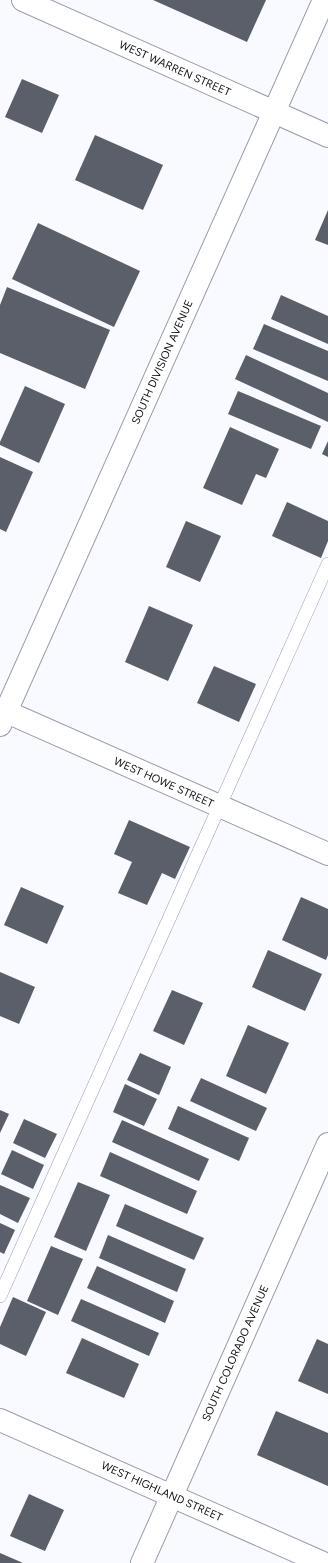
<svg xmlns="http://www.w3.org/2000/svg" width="328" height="1563" viewBox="0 0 328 1563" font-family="Figtree,sans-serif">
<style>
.building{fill:#5b5f69}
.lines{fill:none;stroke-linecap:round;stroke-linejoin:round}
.service-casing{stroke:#989da8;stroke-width:14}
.minor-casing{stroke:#989da8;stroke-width:24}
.service{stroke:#fff;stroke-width:13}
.minor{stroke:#fff;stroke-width:22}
.labels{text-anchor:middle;stroke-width:4;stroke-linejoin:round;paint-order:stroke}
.street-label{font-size:11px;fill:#101115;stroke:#fff}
</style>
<rect width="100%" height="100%" fill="#f8faff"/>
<g class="building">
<path d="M153,0H266L247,42Z"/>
<path d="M22,79L59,95L42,133L5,117Z"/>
<path d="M95,135L163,165L143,210L75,180Z"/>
<path d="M328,210V245L315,240Z"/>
<path d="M38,223L140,271L114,327L12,279Z"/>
<path d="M7,287L110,330L85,389L0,353V305Z"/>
<path d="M281,295L328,316V344L271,319Z"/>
<path d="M264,324L328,351V381L253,349Z"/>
<path d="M246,355L328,393V422L235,379Z"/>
<path d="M25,386L65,404L39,463L0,445V442Z"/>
<path d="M238,391L321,426L311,449L228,414Z"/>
<path d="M230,427L279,449L266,478L256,474L242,505L203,488Z"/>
<path d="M328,441V457L322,454Z"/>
<path d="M0,457L33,472L6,532L0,529Z"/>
<path d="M287,502L328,521V541L321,558L272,536Z"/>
<path d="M186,521L221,536L200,582L166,567Z"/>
<path d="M149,606L193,625L168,681L125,662Z"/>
<path d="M214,666L256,684L239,722L197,703Z"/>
<path d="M129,820L190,847L175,879L162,873L147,905L118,893L132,862L114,854Z"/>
<path d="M21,887L64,906L47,944L4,925Z"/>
<path d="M301,897L328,909V955L326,960L282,940Z"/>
<path d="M268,950L322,974L305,1011L252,987Z"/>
<path d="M0,972L35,987L19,1024L0,1016Z"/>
<path d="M172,990L203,1003L184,1045L153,1031Z"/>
<path d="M248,1025L289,1043L266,1094L226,1076Z"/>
<path d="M140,1053L171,1067L159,1095L127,1080Z"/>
<path d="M201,1078L267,1108L256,1131L190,1101Z"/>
<path d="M125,1084L157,1099L144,1126L113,1112Z"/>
<path d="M178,1106L249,1138L239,1161L168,1129Z"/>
<path d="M0,1110L9,1114L0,1133Z"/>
<path d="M24,1119L57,1134L45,1158L13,1143Z"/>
<path d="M122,1120L209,1159L199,1181L112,1142Z"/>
<path d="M12,1150L44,1165L33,1189L1,1174Z"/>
<path d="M110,1152L197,1191L187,1214L100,1176Z"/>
<path d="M78,1182L110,1195L86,1251L54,1237Z"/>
<path d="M0,1185L30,1198L18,1223L0,1214Z"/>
<path d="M125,1204L204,1238L194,1260L116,1226Z"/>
<path d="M0,1223L15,1230L4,1254L0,1252Z"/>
<path d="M108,1235L186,1269L177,1292L99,1258Z"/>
<path d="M51,1246L83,1259L58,1315L27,1301Z"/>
<path d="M97,1266L174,1301L165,1323L87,1288Z"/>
<path d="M13,1297L46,1312L26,1356L0,1344V1327Z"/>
<path d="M81,1299L159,1333L149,1356L71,1321Z"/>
<path d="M82,1338L139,1364L124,1398L66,1373Z"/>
<path d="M317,1339L328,1344V1394L298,1381Z"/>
<path d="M276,1411L328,1433V1486L257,1455Z"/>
<path d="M29,1494L64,1510L45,1551L10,1536Z"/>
<path d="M0,1553L23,1563H0Z"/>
</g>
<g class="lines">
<g class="service-casing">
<path id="service" d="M0,1296L328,564"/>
</g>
<g class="minor-casing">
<g id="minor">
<path d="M23,0L328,136"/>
<path d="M0,709L328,854"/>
<path d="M0,725L324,0"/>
<path d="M0,1420L323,1563"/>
<path d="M142,1563L328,1144"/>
</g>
</g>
<use href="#service" class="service"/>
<use href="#minor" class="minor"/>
</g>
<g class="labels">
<g class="street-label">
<text transform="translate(175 68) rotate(24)" y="4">WEST WARREN STREET</text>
<text transform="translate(162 362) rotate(-66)" y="4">SOUTH DIVISION AVENUE</text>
<text transform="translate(164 782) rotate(24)" y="4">WEST HOWE STREET</text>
<text transform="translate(235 1353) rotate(-66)" y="4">SOUTH COLORADO AVENUE</text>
<text transform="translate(162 1491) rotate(24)" y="4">WEST HIGHLAND STREET</text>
</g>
</g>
</svg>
